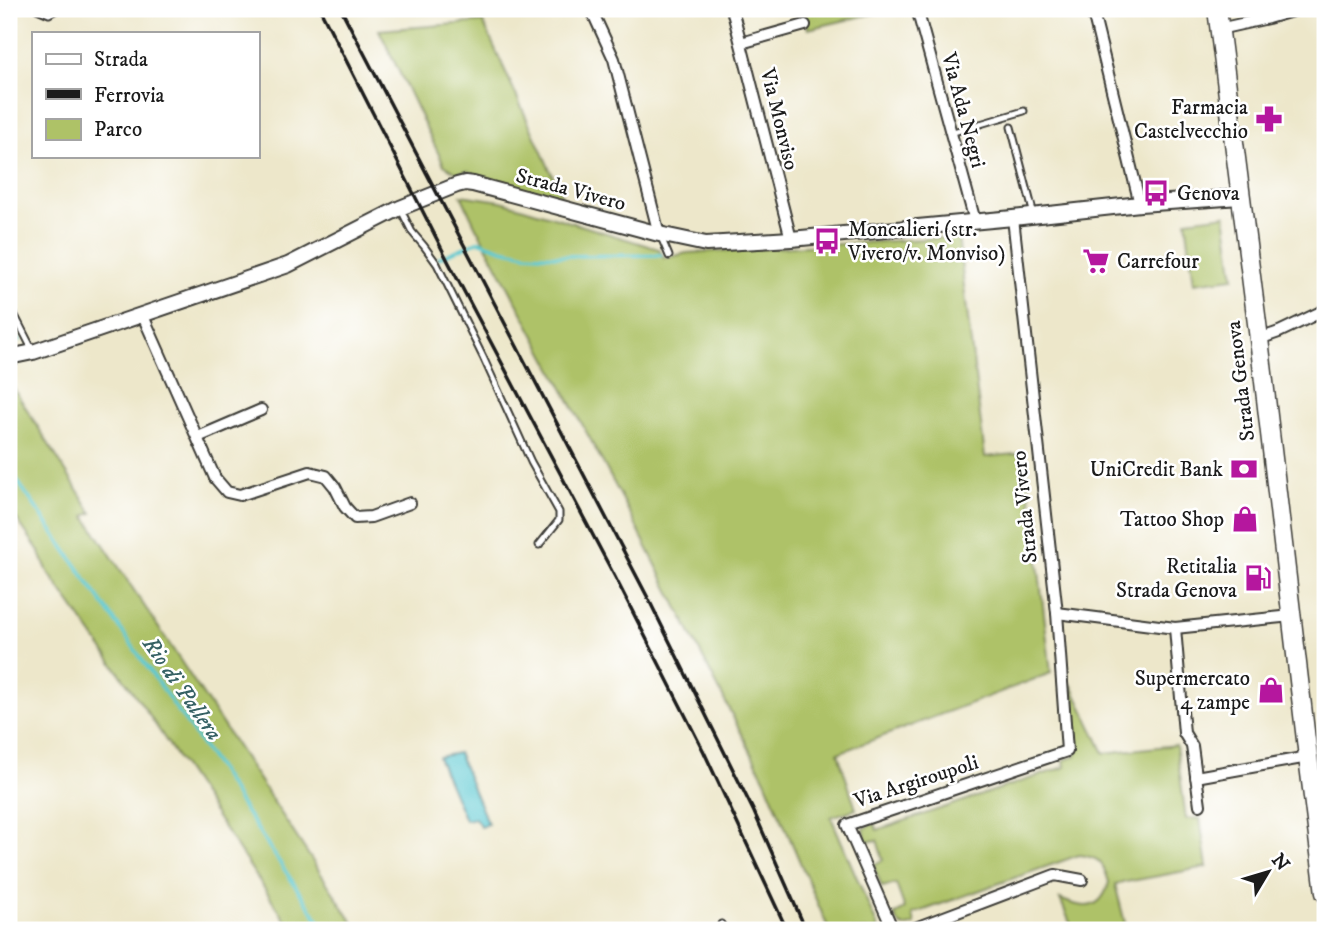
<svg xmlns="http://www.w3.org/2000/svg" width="1334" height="939" viewBox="0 0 1334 939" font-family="'IM FELL DW Pica',serif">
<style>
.green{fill:#aec267;stroke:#656f42;stroke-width:2}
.water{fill:#5cc9d1;stroke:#3c7276;stroke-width:2}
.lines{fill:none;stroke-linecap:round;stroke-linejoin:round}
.stream{stroke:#5cc9d1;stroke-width:3.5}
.service-casing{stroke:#3b3a36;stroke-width:9}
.minor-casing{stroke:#3b3a36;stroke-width:14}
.tertiary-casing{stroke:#3b3a36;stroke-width:18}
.primary-casing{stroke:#3b3a36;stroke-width:21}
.service{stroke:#fff;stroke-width:5}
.minor{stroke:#fff;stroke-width:10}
.tertiary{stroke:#fff;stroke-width:14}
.primary{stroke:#fff;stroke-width:18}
.rail{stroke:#1c1c1c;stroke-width:3.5}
.labels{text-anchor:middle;stroke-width:5;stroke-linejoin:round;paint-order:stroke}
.poi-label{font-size:21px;fill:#1c1c1c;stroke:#fff;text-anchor:end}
.street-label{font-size:21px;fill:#1c1c1c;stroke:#fff}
.water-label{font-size:23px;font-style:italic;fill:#366164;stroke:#fff}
</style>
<rect width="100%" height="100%" fill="#fff"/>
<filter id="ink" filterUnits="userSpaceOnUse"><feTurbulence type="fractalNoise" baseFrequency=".0143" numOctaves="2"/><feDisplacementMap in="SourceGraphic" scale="14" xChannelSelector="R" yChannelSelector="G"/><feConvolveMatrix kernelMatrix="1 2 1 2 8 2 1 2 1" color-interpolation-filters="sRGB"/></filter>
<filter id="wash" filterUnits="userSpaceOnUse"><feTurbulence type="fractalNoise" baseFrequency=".00686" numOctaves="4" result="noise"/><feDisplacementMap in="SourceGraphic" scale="28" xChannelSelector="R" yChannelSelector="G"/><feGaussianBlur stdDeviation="1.57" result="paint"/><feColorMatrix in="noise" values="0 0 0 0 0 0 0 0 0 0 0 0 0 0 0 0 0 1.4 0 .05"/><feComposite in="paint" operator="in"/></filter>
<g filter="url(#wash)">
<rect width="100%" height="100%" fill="#ede7ca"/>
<g class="green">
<path d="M803,9H893L808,29Z"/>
<path d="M483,22L565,203L467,171L457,173L444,165L379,30Z"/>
<path d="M461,195L501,201L659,249L664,258L687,253L958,237L985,457L1025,453L1051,673L838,753L856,809L831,817L879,930H829L765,780L623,500L475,225Z"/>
<path d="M1225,215L1234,278L1194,283L1186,220Z"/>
<path d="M9,381L92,513L85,516L358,930H292L143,706L48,572L39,551L9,508Z"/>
<path d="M1071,684L1104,753L1176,745L1186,819L1200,818L1207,867L1115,884L1126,927L1119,930H1073L1060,899C1083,909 1101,912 1109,882C1103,863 1100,857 1079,855L913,914L915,924L904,927L900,925L894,915L905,909L896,884L882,887L873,865L883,860L877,840L866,842L864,828L874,823L877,830L1065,767L1064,760L1076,756L1078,745Z"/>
</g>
<path class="water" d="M458,753L488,824L481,827L475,818L465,820L438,757Z"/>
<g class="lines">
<g class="stream">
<path d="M439,258L479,241L502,249L526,254L557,256L661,255"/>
<path d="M9,341L20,340"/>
<path d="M9,469L219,770L245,811L325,930"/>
</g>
</g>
</g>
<g filter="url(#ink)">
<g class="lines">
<g class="service-casing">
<g id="service">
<path d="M37,9L49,14L58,9"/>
<path d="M1011,127L1034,215"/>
<path d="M950,133L1024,111"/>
<path d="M400,208L412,232L424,246L437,264L483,357L531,462L559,512V520L539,545"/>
<path d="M661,237L669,256"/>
<path d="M9,252V251"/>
<path d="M9,304L32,349"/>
<path d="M721,924L725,930"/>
</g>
</g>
<g class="minor-casing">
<g id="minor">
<path d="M591,9L614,59L659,234"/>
<path d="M732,9L791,239"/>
<path d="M917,9L975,221"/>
<path d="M1092,9L1140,204"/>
<path d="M1219,29L1268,18L1299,9"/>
<path d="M741,43L805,25"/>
<path d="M143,316L215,478L227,492L240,495L310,472L326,476L335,487L345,507L355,518L371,517L410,503"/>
<path d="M1259,339L1279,332L1325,310"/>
<path d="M198,437L261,410"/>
<path d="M1057,613L1175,628L1292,616"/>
<path d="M1175,628L1184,733L1192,746L1200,805"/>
<path d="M1196,777L1308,757"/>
<path d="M893,930L847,825L1067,751L1057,613L1013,218"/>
<path d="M910,930L1055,875L1082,880"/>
</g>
</g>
<g class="tertiary-casing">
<path id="tertiary" d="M9,357L33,352L288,265L400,208L457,185L465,183L473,184L659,234L706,244L791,239L1013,218L1140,204L1240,197"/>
</g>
<g class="primary-casing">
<path id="primary" d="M1217,9L1259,339L1308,757L1325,893"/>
</g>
<use href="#service" class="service"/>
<use href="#minor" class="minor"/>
<use href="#tertiary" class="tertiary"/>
<use href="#primary" class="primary"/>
<g class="rail">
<path d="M320,9L449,263L615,577L704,752L787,930"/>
<path d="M341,9L647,596L754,812L806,930"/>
</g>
</g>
</g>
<defs>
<g id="pharmacy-bare" transform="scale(2.1)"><path d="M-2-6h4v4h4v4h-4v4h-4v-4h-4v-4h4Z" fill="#b5179e" stroke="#fff" stroke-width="2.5" paint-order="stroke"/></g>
<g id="bus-bare" transform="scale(2.1)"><path d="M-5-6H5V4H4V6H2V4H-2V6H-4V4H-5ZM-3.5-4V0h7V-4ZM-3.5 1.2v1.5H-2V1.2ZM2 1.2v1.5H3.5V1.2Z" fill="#b5179e" stroke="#fff" stroke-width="2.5" paint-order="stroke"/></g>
<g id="supermarket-bare" transform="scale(2.1)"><path d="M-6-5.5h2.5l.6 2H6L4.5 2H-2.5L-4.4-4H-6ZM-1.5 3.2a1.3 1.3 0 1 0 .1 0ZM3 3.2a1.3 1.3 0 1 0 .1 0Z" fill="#b5179e" stroke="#fff" stroke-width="2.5" paint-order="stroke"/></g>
<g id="bank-bare" transform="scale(2.1)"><path d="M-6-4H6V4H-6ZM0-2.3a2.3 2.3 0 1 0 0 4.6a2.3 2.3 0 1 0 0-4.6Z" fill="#b5179e" stroke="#fff" stroke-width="2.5" paint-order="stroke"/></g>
<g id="shop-bare" transform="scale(2.1)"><path d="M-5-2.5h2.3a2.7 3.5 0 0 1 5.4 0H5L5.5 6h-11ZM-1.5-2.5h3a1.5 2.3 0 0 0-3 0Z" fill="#b5179e" stroke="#fff" stroke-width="2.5" paint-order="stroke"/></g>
<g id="fuel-bare" transform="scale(2.1)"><path d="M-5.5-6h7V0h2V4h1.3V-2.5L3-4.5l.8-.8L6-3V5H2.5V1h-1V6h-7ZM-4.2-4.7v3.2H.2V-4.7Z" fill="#b5179e" stroke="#fff" stroke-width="2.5" paint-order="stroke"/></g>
</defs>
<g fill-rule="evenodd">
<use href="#pharmacy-bare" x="1269" y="119"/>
<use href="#bus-bare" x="1156" y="193"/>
<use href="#bus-bare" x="827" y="241"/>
<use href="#supermarket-bare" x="1096" y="261"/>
<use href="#bank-bare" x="1244" y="469"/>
<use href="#shop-bare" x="1245" y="519"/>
<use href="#fuel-bare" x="1258" y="578"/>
<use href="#shop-bare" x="1271" y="690"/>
</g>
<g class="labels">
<g class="poi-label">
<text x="1248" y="114">Farmacia<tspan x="1248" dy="24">Castelvecchio</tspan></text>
<text x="1177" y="200" text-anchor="start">Genova</text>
<text x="848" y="236" text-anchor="start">Moncalieri (str.<tspan x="848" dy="24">Vivero/v. Monviso)</tspan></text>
<text x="1117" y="268" text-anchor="start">Carrefour</text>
<text x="1223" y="476">UniCredit Bank</text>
<text x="1224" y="526">Tattoo Shop</text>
<text x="1237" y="573">Retitalia<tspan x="1237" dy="24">Strada Genova</tspan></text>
<text x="1250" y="685">Supermercato<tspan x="1250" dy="24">4 zampe</tspan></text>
</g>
<g class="street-label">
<text transform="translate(964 110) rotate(75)" y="7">Via Ada Negri</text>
<text transform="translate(780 119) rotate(76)" y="7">Via Monviso</text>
<text transform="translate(571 189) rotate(15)" y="7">Strada Vivero</text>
<text transform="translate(1240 381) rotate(-97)" y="7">Strada Genova</text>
<text transform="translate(1024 507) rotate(-96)" y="7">Strada Vivero</text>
<text transform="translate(916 781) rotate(-18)" y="7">Via Argiroupoli</text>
</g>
<g class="water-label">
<text transform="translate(183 688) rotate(55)" y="8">Rio di Pallera</text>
</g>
</g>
<rect width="1334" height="939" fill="none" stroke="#fff" stroke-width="35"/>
<rect x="32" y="32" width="228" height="126" fill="#ffffff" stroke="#a4a4a4" stroke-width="2"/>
<rect x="46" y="54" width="35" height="10" fill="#ffffff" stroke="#a4a4a4" stroke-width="2"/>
<text x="94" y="66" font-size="21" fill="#1c1c1c">Strada</text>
<rect x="46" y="89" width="35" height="10" fill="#1c1c1c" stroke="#a4a4a4" stroke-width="2"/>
<text x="94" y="102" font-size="21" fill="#1c1c1c">Ferrovia</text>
<rect x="46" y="119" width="35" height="21" fill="#aec267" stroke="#a4a4a4" stroke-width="2"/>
<text x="94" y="136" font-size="21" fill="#1c1c1c">Parco</text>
<g transform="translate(1268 872) rotate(52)" stroke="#ffffff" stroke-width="5" paint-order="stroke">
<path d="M0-5L12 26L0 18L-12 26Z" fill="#1c1c1c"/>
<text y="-10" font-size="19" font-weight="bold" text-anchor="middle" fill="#1c1c1c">N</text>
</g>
</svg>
